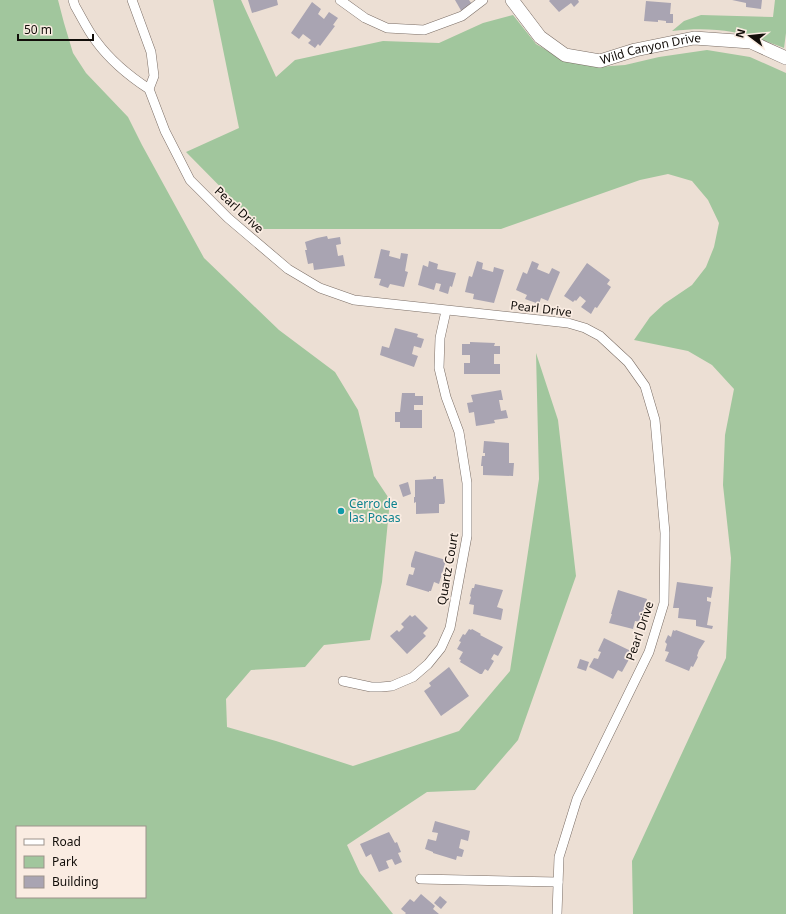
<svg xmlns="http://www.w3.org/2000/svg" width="786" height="914" viewBox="0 0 786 914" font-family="'Noto Sans',sans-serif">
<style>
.green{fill:#a1c69d;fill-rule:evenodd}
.building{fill:#a9a4b2}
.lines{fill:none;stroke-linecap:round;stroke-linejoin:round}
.street-casing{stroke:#7b6e66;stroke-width:10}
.secondary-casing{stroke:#7b6e66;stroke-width:14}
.street{stroke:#fff;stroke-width:9}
.secondary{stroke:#fff;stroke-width:13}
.culture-dot{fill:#0f9aa8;stroke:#faece2;stroke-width:1.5}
.labels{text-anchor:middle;stroke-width:3.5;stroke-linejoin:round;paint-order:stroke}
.street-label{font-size:12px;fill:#120e0a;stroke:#faece2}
.culture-label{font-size:12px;fill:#0d838f;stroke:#faece2;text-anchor:start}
</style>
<rect width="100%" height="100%" fill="#ecdfd4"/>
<g class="green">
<path d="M0,0H58L64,23L73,53L86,73L128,117L142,145L204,258L279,330L335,372L358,410L374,476L390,500L382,582L370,640L324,645L305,667L251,670L226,699L227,727L276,741L353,766L459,731L510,671L539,479L536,353L558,420L576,576L518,740L475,790L427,792L347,845L360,873L393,914H0ZM17,827H145V897H17Z"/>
<path d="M213,0H241L276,77L295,60L383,41L439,43L483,23L513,15L536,44L565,61L598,67L625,65L659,57L707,50L750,57L786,73V914H633L632,861L726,658L731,558L723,485L725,435L734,389L712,365L688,351L634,340L650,317L664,304L692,285L706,267L714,247L719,223L708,200L692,181L668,174L640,180L501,229H262L186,152L239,128Z"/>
<path d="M775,0H786V33L784,48C743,32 717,26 672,31L684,21L701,15L773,17Z"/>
</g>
<g class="building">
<path d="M248,0H277L278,5L252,13Z"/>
<path d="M455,0H469L474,7L463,14Z"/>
<path d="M550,0H578L579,2L574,7L571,3L559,12L549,1Z"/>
<path d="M732,0H762L761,9L746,7V3Z"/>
<path d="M646,1L671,3L670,14H673V23H666V21L658,20V22L644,21Z"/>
<path d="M312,2L321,9L318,14L324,19L329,12L338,18L333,25L335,26L320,46L318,44L315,48L308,43L311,40L303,34L299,39L291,33Z"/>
<path d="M327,236L328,239L340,237L341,244L336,245L338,256L343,255L345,266L314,270L313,263L308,264L305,250H307L305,242L317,238Z"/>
<path d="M381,249L390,251L389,256L400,259L401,253L408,254L405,271L408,272L404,287L390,284L388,288L379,285L381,279L374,278Z"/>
<path d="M429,261L438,264L437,269L456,273L452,287L450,286L448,294L439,291L441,284L436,283L434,290L418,285L423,265L428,267Z"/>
<path d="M477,261L483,263L482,269L493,272L494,267L504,270L494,303L473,299L474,294L465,292L469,276L472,277Z"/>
<path d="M532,261L539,264L537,269L549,274L552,268L560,272L548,301L541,298L539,304L525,299L527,295L516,290L523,272L527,274Z"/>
<path d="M587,263L610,280L607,284L611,287L597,308L595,307L591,314L581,307L586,301L580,296L576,301L575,300L573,302L564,296Z"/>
<path d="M395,328L418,334L417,337L424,339L421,348L414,346L412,354L418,356L414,367L380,355L382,346L389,348Z"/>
<path d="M470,342L495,343L494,346H500V354H494V364H500V374H464V363H470V355H462V344H470Z"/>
<path d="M501,390L503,400H499L501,411L506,410L508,418L494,420L495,423L476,426L474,412L469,413L467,403L473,402L471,395Z"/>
<path d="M402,393H415V396H423V405H414V410H422V428H400V422H395V412H400Z"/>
<path d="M484,441L509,443V463H514L513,476L483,475V466H481L482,456H485V453H483Z"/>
<path d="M436,476V479H443L445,502L444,504H439V513L416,514V502L414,503V497H415V480L433,479V477Z"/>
<path d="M408,482L411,494L403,497L399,485Z"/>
<path d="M415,551L446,560L439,584L434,582L431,591H429V592L406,585L409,574L413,575L415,568L411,567V564Z"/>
<path d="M677,582L713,587L711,598L707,597V601L711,602L707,625L713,626L712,629L696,626V620L678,618L679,608H673Z"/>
<path d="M475,584L503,590L497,607L503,609L501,620L473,614L474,605L469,604L471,597L470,596L472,588H474Z"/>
<path d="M618,590L647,599L641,621L640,622L635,621L633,629L609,623L612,614H611Z"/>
<path d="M410,615L412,617L415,615L428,628L423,633L426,636L407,654L390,636L397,630L399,632L404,627L401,624Z"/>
<path d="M469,629L471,630L472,629L481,634L480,635L503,647L498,656L494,654L491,659L494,661L488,671L485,669L482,674H480L460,662L461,660L459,659L463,652L457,649L461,642L459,641L463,634L465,635Z"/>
<path d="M673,630L675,631L676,630L705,641L699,650L697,656L698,657L693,667L691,666L689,671L665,661L669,652L665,651L667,644L665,642L668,635L671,637Z"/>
<path d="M604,638L633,652L622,672L618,670L613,679L589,667L594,658L598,659L601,652L598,651Z"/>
<path d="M580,659L589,662L586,671L577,668Z"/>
<path d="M449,667L469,696L441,716L424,691L431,686L429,683Z"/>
<path d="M435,821L470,831L468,841L461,839L459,848L464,850L462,857L457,856L456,860L433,853V852L425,849L428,839L436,841L438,833L432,832Z"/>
<path d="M389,832L395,843L397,842L401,852L398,853L402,862L395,865L392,859L386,861L389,868L379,872L371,854L366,857L360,844Z"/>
<path d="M421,894L435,906L433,909L439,914H405L406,913L401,909L410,899L414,902Z"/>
<path d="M440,896L447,902L441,909L434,903Z"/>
</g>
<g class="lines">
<g class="street-casing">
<g id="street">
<path d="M73,0L75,6C82,18 88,31 96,41C110,60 129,76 149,89"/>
<path d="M132,0L151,52L154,76L149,89L165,131L190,180L228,218L288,269L320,288L354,300L568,323L585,328L600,336L628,362L645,386L655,420L665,533L664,603L649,652L577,799L559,857L557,914"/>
<path d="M340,0L365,18L387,28L424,30L462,16L483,0"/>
<path d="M343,681L371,687H381L392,686L413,677L428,664L441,648L450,628L467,536V483L459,432L446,397L439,368L440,338L446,311"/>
<path d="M420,879L558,882"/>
</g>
</g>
<g class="secondary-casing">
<g id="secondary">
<path id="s1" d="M512,0L540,37L565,55L600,61L635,50L694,38L751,42L786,58"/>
</g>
</g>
<use href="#street" class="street"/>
<use href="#secondary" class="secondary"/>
</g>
<circle class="culture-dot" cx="341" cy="511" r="4"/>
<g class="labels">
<g class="street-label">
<text dy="4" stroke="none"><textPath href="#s1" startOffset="165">Wild Canyon Drive</textPath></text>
<text transform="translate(239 210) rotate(43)" y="4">Pearl Drive</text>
<text transform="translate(541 309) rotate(7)" y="4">Pearl Drive</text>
<text transform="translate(448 569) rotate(-80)" y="4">Quartz Court</text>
<text transform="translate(640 631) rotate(-71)" y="4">Pearl Drive</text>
</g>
<g class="culture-label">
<text x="349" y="508">Cerro de<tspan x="349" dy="14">las Posas</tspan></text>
</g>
</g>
<rect x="16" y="826" width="130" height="72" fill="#faece2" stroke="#9d938c"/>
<rect x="24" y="839" width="20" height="6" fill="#ffffff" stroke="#9d938c"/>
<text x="52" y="846" font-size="12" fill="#120e0a">Road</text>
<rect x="24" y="856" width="20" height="12" fill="#a1c69d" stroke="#9d938c"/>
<text x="52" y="866" font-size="12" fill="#120e0a">Park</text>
<rect x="24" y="876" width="20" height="12" fill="#a9a4b2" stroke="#9d938c"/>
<text x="52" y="886" font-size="12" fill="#120e0a">Building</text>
<g transform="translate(750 36) rotate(286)" stroke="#faece2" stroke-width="3" paint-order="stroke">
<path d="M0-3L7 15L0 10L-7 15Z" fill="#120e0a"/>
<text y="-6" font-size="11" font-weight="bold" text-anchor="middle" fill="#120e0a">N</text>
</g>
<path d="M18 34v6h75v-6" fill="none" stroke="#120e0a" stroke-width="2"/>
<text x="24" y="34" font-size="12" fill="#120e0a" stroke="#faece2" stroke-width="3" paint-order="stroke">50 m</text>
</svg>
